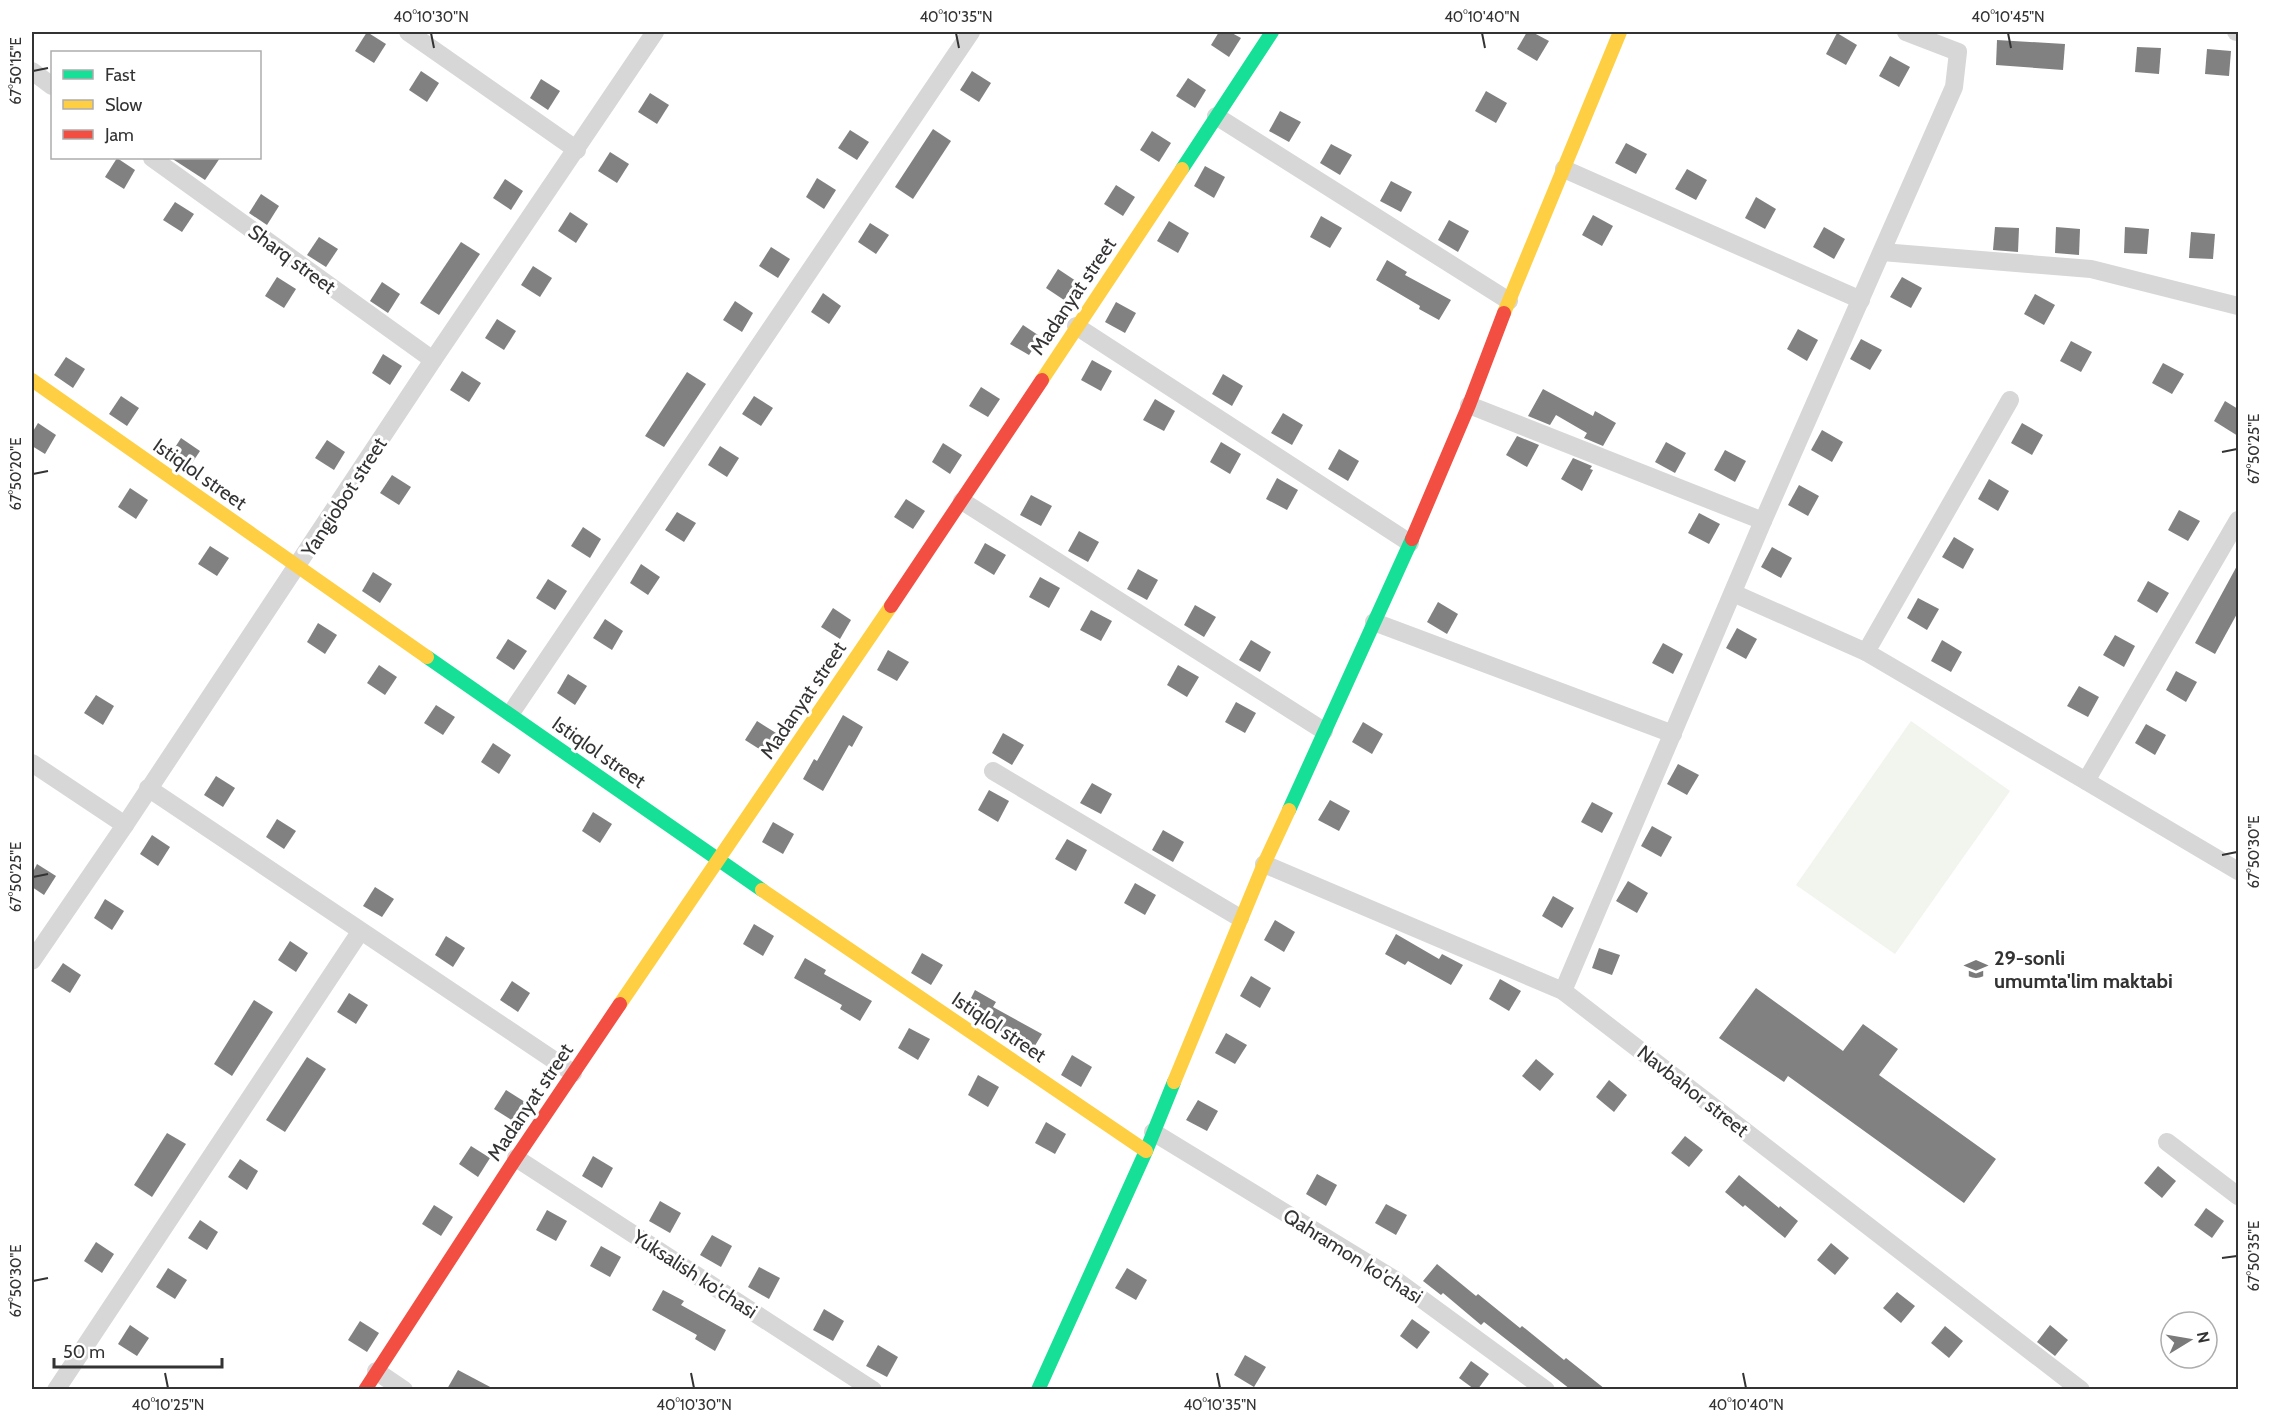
<svg xmlns="http://www.w3.org/2000/svg" width="2270" height="1421" viewBox="0 0 2270 1421" font-family="Cabin,sans-serif">
<style>
.grass{fill:#f1f5ed}
.building{fill:#818181}
.lines{fill:none;stroke-linecap:round;stroke-linejoin:round}
.street{stroke:#d7d7d7;stroke-width:18}
.fast{stroke:#16e098;stroke-width:14}
.slow{stroke:#ffcf43;stroke-width:14}
.jam{stroke:#f24e42;stroke-width:14}
.ticks{fill:none;stroke:#333;stroke-width:2}
.labels{text-anchor:middle;stroke-width:6;stroke-linejoin:round;paint-order:stroke}
.street-label{font-size:20px;fill:#333;stroke:#fff}
.poi-label{font-size:20px;font-weight:bold;fill:#333;stroke:#fff;text-anchor:start}
.neatline{fill:none;stroke:#333;stroke-width:2}
.ticks-label{font-size:15px;text-anchor:middle;fill:#333}
</style>
<rect width="100%" height="100%" fill="#fff"/>
<path class="grass" d="M1911,721L2010,791L1895,954L1796,885Z"/>
<g class="building">
<path d="M367,32L386,44L374,63L355,51Z"/>
<path d="M1219,32H1230L1241,38L1229,57L1211,45Z"/>
<path d="M1527,32H1532L1549,41L1537,61L1517,49Z"/>
<path d="M1837,33L1857,45L1846,65L1826,54Z"/>
<path d="M1997,40L2065,44L2063,70L1996,65Z"/>
<path d="M2137,47L2161,48L2159,74L2135,72Z"/>
<path d="M2207,49L2231,51L2229,76L2205,74Z"/>
<path d="M1890,56L1910,67L1899,87L1879,76Z"/>
<path d="M421,71L439,83L427,102L409,90Z"/>
<path d="M972,71L991,83L979,102L960,90Z"/>
<path d="M1188,78L1206,90L1195,108L1176,96Z"/>
<path d="M541,79L560,91L548,110L530,98Z"/>
<path d="M1486,91L1507,103L1496,123L1475,111Z"/>
<path d="M650,93L669,105L657,124L638,112Z"/>
<path d="M1280,111L1301,122L1289,142L1269,131Z"/>
<path d="M933,129L951,141L913,199L895,187Z"/>
<path d="M850,130L869,142L857,160L838,148Z"/>
<path d="M1152,131L1171,143L1159,162L1140,150Z"/>
<path d="M1626,143L1647,154L1636,174L1615,163Z"/>
<path d="M1331,144L1352,155L1340,175L1320,163Z"/>
<path d="M610,152L629,164L617,183L598,171Z"/>
<path d="M117,158L135,170L124,189L105,177Z"/>
<path d="M171,158H220L205,180Z"/>
<path d="M1205,166L1225,177L1214,198L1194,186Z"/>
<path d="M1687,169L1707,180L1696,200L1675,189Z"/>
<path d="M817,178L836,190L824,209L806,197Z"/>
<path d="M505,179L523,191L511,210L493,198Z"/>
<path d="M1391,181L1412,192L1401,212L1380,201Z"/>
<path d="M1116,185L1135,197L1123,216L1104,204Z"/>
<path d="M261,194L279,206L267,225L249,213Z"/>
<path d="M1756,197L1776,209L1765,229L1745,218Z"/>
<path d="M175,202L194,214L182,232L163,220Z"/>
<path d="M570,212L588,224L576,243L558,231Z"/>
<path d="M1593,215L1613,226L1602,246L1582,235Z"/>
<path d="M1321,216L1342,228L1330,248L1310,237Z"/>
<path d="M1449,220L1469,231L1458,252L1438,240Z"/>
<path d="M1169,221L1189,233L1178,253L1157,241Z"/>
<path d="M870,223L889,235L876,254L858,242Z"/>
<path d="M1824,227L1845,239L1834,259L1813,247Z"/>
<path d="M1995,227L2019,228L2018,252L1993,250Z"/>
<path d="M2056,227L2080,229L2079,255L2055,253Z"/>
<path d="M2125,227L2149,229L2147,254L2124,253Z"/>
<path d="M2191,232L2215,234L2213,259L2189,258Z"/>
<path d="M319,237L338,249L326,267L307,255Z"/>
<path d="M461,242L480,254L439,315L420,303Z"/>
<path d="M771,247L790,259L778,278L759,266Z"/>
<path d="M1387,260L1407,272L1405,275L1451,300L1439,320L1419,309L1420,306L1376,280Z"/>
<path d="M533,266L552,278L540,297L521,285Z"/>
<path d="M1058,269L1076,281L1064,300L1046,288Z"/>
<path d="M277,277L296,289L284,308L265,296Z"/>
<path d="M1902,277L1922,288L1911,308L1890,297Z"/>
<path d="M382,282L400,294L388,313L370,301Z"/>
<path d="M823,293L841,306L829,324L811,312Z"/>
<path d="M2035,294L2055,305L2044,325L2024,314Z"/>
<path d="M735,301L753,313L742,332L723,320Z"/>
<path d="M1116,302L1136,313L1125,333L1105,322Z"/>
<path d="M497,319L516,331L504,350L485,338Z"/>
<path d="M1023,325L1041,337L1029,355L1010,344Z"/>
<path d="M1798,329L1818,340L1807,361L1787,349Z"/>
<path d="M1861,339L1882,350L1870,370L1850,359Z"/>
<path d="M2071,341L2092,352L2081,372L2060,361Z"/>
<path d="M383,354L402,366L390,385L372,373Z"/>
<path d="M66,357L85,369L73,388L54,375Z"/>
<path d="M1092,360L1112,371L1101,391L1081,380Z"/>
<path d="M2163,363L2184,374L2172,394L2152,383Z"/>
<path d="M462,371L481,383L469,402L450,390Z"/>
<path d="M687,372L706,384L664,447L645,436Z"/>
<path d="M1223,374L1243,386L1232,406L1212,394Z"/>
<path d="M981,387L1000,399L988,417L969,406Z"/>
<path d="M1543,389L1593,416L1595,411L1616,423L1603,446L1584,438L1587,433L1556,415L1550,425L1528,416Z"/>
<path d="M121,396L139,408L127,426L109,414Z"/>
<path d="M754,396L773,408L761,426L742,414Z"/>
<path d="M1155,399L1175,411L1164,431L1143,420Z"/>
<path d="M2225,401L2238,409V436L2214,421Z"/>
<path d="M1283,413L1303,425L1292,445L1271,433Z"/>
<path d="M38,423L56,435L45,454L32,446V433Z"/>
<path d="M2022,423L2043,435L2032,455L2011,443Z"/>
<path d="M1822,430L1843,442L1832,462L1811,450Z"/>
<path d="M1517,436L1539,445L1527,467L1506,455Z"/>
<path d="M181,438L200,451L188,469L169,457Z"/>
<path d="M327,440L345,452L334,470L315,458Z"/>
<path d="M1221,442L1241,454L1230,474L1210,462Z"/>
<path d="M1666,442L1686,453L1675,473L1655,462Z"/>
<path d="M943,443L962,455L950,474L932,462Z"/>
<path d="M720,446L739,458L727,477L708,465Z"/>
<path d="M1339,449L1359,461L1348,481L1328,469Z"/>
<path d="M1725,450L1746,461L1735,482L1714,470Z"/>
<path d="M1573,458L1592,466L1590,469L1593,470L1582,491L1561,479Z"/>
<path d="M392,475L411,487L399,505L380,493Z"/>
<path d="M1277,478L1298,490L1287,510L1266,499Z"/>
<path d="M1989,479L2009,491L1998,511L1978,499Z"/>
<path d="M1799,485L1819,496L1808,516L1788,505Z"/>
<path d="M130,488L148,500L136,519L118,507Z"/>
<path d="M1031,495L1052,506L1041,526L1020,515Z"/>
<path d="M906,499L925,511L913,529L894,517Z"/>
<path d="M2179,510L2200,521L2188,541L2168,530Z"/>
<path d="M677,512L696,523L684,542L665,530Z"/>
<path d="M1699,513L1720,524L1709,544L1688,533Z"/>
<path d="M583,527L601,539L590,558L571,546Z"/>
<path d="M1079,531L1099,542L1088,562L1068,551Z"/>
<path d="M1954,537L1974,549L1963,569L1942,557Z"/>
<path d="M985,543L1006,555L994,575L974,563Z"/>
<path d="M210,546L229,558L217,576L198,564Z"/>
<path d="M1772,547L1792,558L1781,578L1761,567Z"/>
<path d="M641,564L660,577L648,595L630,583Z"/>
<path d="M2238,564V612L2215,654L2195,643Z"/>
<path d="M1138,569L1158,580L1147,600L1127,589Z"/>
<path d="M373,572L392,584L380,603L362,591Z"/>
<path d="M1040,577L1060,588L1049,608L1029,597Z"/>
<path d="M548,579L567,591L555,610L536,598Z"/>
<path d="M2148,581L2169,593L2157,613L2137,601Z"/>
<path d="M1918,598L1939,609L1927,630L1907,618Z"/>
<path d="M1438,602L1458,614L1447,634L1427,622Z"/>
<path d="M1195,605L1216,617L1204,637L1184,625Z"/>
<path d="M833,608L851,620L840,639L821,627Z"/>
<path d="M1091,610L1112,621L1101,641L1080,630Z"/>
<path d="M605,619L623,631L612,650L593,638Z"/>
<path d="M318,623L337,635L325,654L307,642Z"/>
<path d="M1737,628L1757,639L1746,659L1726,648Z"/>
<path d="M2115,635L2135,646L2124,667L2103,655Z"/>
<path d="M508,639L527,651L514,670L496,658Z"/>
<path d="M1251,640L1271,652L1260,672L1239,660Z"/>
<path d="M1942,640L1962,652L1951,672L1931,661Z"/>
<path d="M1663,643L1683,654L1673,674L1652,663Z"/>
<path d="M888,650L909,662L897,681L877,670Z"/>
<path d="M379,665L397,677L385,695L367,683Z"/>
<path d="M1178,665L1199,677L1187,697L1167,685Z"/>
<path d="M2176,671L2197,682L2186,702L2166,690Z"/>
<path d="M568,674L587,686L575,705L557,693Z"/>
<path d="M2079,686L2099,697L2088,717L2067,706Z"/>
<path d="M96,695L114,706L103,725L84,713Z"/>
<path d="M1236,702L1256,713L1245,733L1225,722Z"/>
<path d="M436,705L455,717L443,735L424,723Z"/>
<path d="M843,715L863,727L852,747L849,745L823,791L803,779L814,759L817,761Z"/>
<path d="M757,721L776,733L764,752L745,740Z"/>
<path d="M1363,722L1383,734L1372,754L1352,742Z"/>
<path d="M2146,724L2166,735L2155,755L2135,743Z"/>
<path d="M1003,733L1024,745L1012,765L992,753Z"/>
<path d="M493,743L511,755L499,774L481,762Z"/>
<path d="M1678,764L1699,775L1687,795L1667,784Z"/>
<path d="M216,776L235,788L223,807L204,795Z"/>
<path d="M1092,783L1112,794L1101,814L1080,803Z"/>
<path d="M989,790L1009,801L998,822L978,810Z"/>
<path d="M1330,800L1350,811L1339,831L1318,820Z"/>
<path d="M1592,802L1613,813L1602,833L1581,822Z"/>
<path d="M593,812L612,824L600,843L582,831Z"/>
<path d="M277,819L296,831L284,849L266,837Z"/>
<path d="M773,822L794,834L783,854L762,842Z"/>
<path d="M1652,826L1672,837L1661,857L1641,846Z"/>
<path d="M1163,830L1184,842L1173,862L1152,850Z"/>
<path d="M152,835L170,847L158,866L140,854Z"/>
<path d="M1067,839L1087,850L1076,871L1055,859Z"/>
<path d="M37,864L56,876L44,895L32,887V874Z"/>
<path d="M1628,881L1648,893L1637,913L1616,901Z"/>
<path d="M1135,883L1156,895L1145,915L1124,903Z"/>
<path d="M375,887L394,899L382,917L363,906Z"/>
<path d="M1553,896L1574,908L1562,928L1542,916Z"/>
<path d="M105,899L124,911L112,930L94,918Z"/>
<path d="M1275,920L1295,932L1284,952L1264,940Z"/>
<path d="M754,924L774,936L763,956L743,944Z"/>
<path d="M1396,934L1439,959L1442,954L1463,965L1451,985L1408,961L1405,965L1385,954Z"/>
<path d="M446,936L465,948L453,967L435,955Z"/>
<path d="M290,941L308,953L296,972L278,960Z"/>
<path d="M1599,948L1620,955L1612,975L1592,968Z"/>
<path d="M922,953L943,965L931,985L911,973Z"/>
<path d="M805,958L826,970L824,974L872,1001L860,1021L840,1009L842,1005L794,978Z"/>
<path d="M63,963L81,975L70,993L51,981Z"/>
<path d="M1251,976L1271,988L1260,1008L1240,996Z"/>
<path d="M1500,979L1521,991L1509,1011L1489,999Z"/>
<path d="M512,981L530,993L518,1012L500,1000Z"/>
<path d="M1756,988L1843,1051L1863,1024L1898,1049L1879,1075L1996,1159L1964,1203L1788,1076L1784,1082L1719,1038Z"/>
<path d="M975,990L996,1002L993,1007L1042,1034L1030,1054L1011,1041L1013,1038L965,1010Z"/>
<path d="M349,993L368,1005L356,1024L337,1012Z"/>
<path d="M254,1000L273,1012L232,1076L214,1064Z"/>
<path d="M909,1028L930,1039L918,1060L898,1048Z"/>
<path d="M1226,1033L1247,1045L1235,1064L1215,1053Z"/>
<path d="M1072,1055L1092,1067L1081,1087L1061,1075Z"/>
<path d="M307,1057L326,1069L285,1132L266,1120Z"/>
<path d="M1536,1059L1554,1074L1540,1091L1522,1076Z"/>
<path d="M978,1075L999,1087L988,1107L968,1095Z"/>
<path d="M1609,1080L1627,1095L1614,1112L1596,1097Z"/>
<path d="M506,1090L525,1102L513,1121L494,1109Z"/>
<path d="M1198,1100L1218,1111L1207,1131L1186,1120Z"/>
<path d="M1046,1122L1066,1134L1055,1154L1035,1143Z"/>
<path d="M167,1133L186,1144L152,1197L134,1185Z"/>
<path d="M1685,1136L1703,1150L1689,1167L1671,1153Z"/>
<path d="M471,1146L490,1158L478,1177L459,1164Z"/>
<path d="M593,1156L613,1168L602,1188L582,1176Z"/>
<path d="M240,1159L258,1171L247,1190L228,1177Z"/>
<path d="M2158,1166L2176,1181L2162,1198L2144,1183Z"/>
<path d="M1317,1174L1337,1185L1326,1206L1306,1194Z"/>
<path d="M1739,1175L1779,1208L1780,1206L1798,1221L1785,1238L1745,1205L1743,1207L1725,1192Z"/>
<path d="M660,1201L681,1213L670,1233L649,1221Z"/>
<path d="M1386,1204L1407,1215L1396,1235L1375,1223Z"/>
<path d="M434,1205L453,1217L441,1236L422,1224Z"/>
<path d="M2206,1208L2224,1221L2212,1238L2194,1225Z"/>
<path d="M547,1210L567,1221L556,1241L536,1230Z"/>
<path d="M200,1220L218,1232L207,1250L188,1238Z"/>
<path d="M712,1235L732,1246L721,1267L700,1255Z"/>
<path d="M96,1242L114,1254L102,1273L84,1261Z"/>
<path d="M1831,1243L1849,1258L1835,1275L1817,1260Z"/>
<path d="M601,1246L621,1257L610,1277L590,1266Z"/>
<path d="M1437,1264L1476,1296L1478,1294L1520,1328L1522,1326L1564,1360L1566,1358L1605,1389H1570L1484,1322L1481,1325L1443,1293L1441,1295L1423,1281Z"/>
<path d="M759,1267L780,1278L769,1299L748,1287Z"/>
<path d="M168,1268L187,1280L175,1299L156,1287Z"/>
<path d="M1127,1268L1147,1280L1136,1300L1115,1288Z"/>
<path d="M663,1290L684,1301L681,1305L726,1330L715,1351L695,1339L697,1335L652,1310Z"/>
<path d="M1897,1292L1915,1306L1901,1323L1883,1308Z"/>
<path d="M824,1309L844,1321L833,1341L813,1330Z"/>
<path d="M1412,1319L1430,1332L1417,1349L1400,1336Z"/>
<path d="M360,1321L379,1333L367,1352L348,1340Z"/>
<path d="M130,1325L149,1338L137,1356L118,1344Z"/>
<path d="M2050,1325L2068,1340L2055,1356L2037,1342Z"/>
<path d="M1945,1326L1963,1341L1949,1358L1931,1343Z"/>
<path d="M878,1345L898,1357L887,1377L866,1366Z"/>
<path d="M1245,1355L1266,1367L1254,1387L1234,1375Z"/>
<path d="M1471,1361L1489,1374L1478,1389H1474L1459,1378Z"/>
<path d="M458,1370L494,1389H447Z"/>
</g>
<g class="lines">
<g class="street">
<path d="M408,32L577,150"/>
<path d="M2236,32H2238"/>
<path d="M32,71L52,86"/>
<path d="M1216,116L1509,301"/>
<path d="M152,158L433,360"/>
<path d="M1564,169L1861,300"/>
<path d="M1882,252L2091,269L2238,306"/>
<path d="M1076,326L1410,543"/>
<path d="M2010,400L1866,652L2086,781L2238,520"/>
<path d="M1469,405L1763,521"/>
<path d="M962,501L1324,731"/>
<path d="M1733,593L1866,652"/>
<path d="M1374,622L1673,734"/>
<path d="M511,713L971,32"/>
<path d="M32,763L125,825"/>
<path d="M993,771L1240,918"/>
<path d="M2086,781L2238,871"/>
<path d="M148,788L573,1073"/>
<path d="M1264,864L1563,991L2081,1390"/>
<path d="M32,961L125,825L433,360L655,32"/>
<path d="M1563,991L1763,521L1954,87L1958,52L1906,32"/>
<path d="M1153,1132L1397,1281L1546,1390"/>
<path d="M2167,1142L2238,1196"/>
<path d="M516,1158L873,1390"/>
<path d="M376,1371L404,1390"/>
<path d="M56,1390L360,932"/>
</g>
<g class="fast">
<path d="M1182,169L1272,32"/>
<path d="M427,657L762,890"/>
<path d="M1289,810L1412,539"/>
<path d="M1038,1390L1146,1151L1174,1082"/>
</g>
<g class="slow">
<path d="M1504,313L1620,32"/>
<path d="M32,380L427,657"/>
<path d="M1042,380L1182,169"/>
<path d="M762,890L1146,1151"/>
<path d="M620,1004L891,606"/>
<path d="M1174,1082L1264,864L1289,810"/>
</g>
<g class="jam">
<path d="M1412,539L1469,405L1504,313"/>
<path d="M891,606L1042,380"/>
<path d="M365,1390L516,1158L620,1004"/>
</g>
</g>
<path class="ticks" d="M431,33L434,48M956,33L959,48M1482,33L1485,48M2008,33L2011,48M33,71L48,68M2222,452L2237,449M33,474L48,471M2222,855L2237,852M33,877L48,874M2222,1258L2237,1256M33,1281L48,1278M165,1373L168,1388M691,1373L694,1388M1217,1373L1220,1388M1743,1373L1746,1388"/>
<defs>
<g id="school-bare" transform="scale(1.8)"><path d="M0-5L7-2L0 1L-7-2ZM-4 1L0 2.5L4 1V4Q0 6-4 4Z" fill="#7a7a7a" stroke="#fff" stroke-width="2.5" paint-order="stroke"/></g>
</defs>
<g fill-rule="evenodd">
<use href="#school-bare" x="1976" y="969"/>
</g>
<g class="labels">
<g class="street-label">
<text transform="translate(292 259) rotate(36)" y="7">Sharq street</text>
<text transform="translate(1073 296) rotate(-56)" y="7">Madanyat street</text>
<text transform="translate(200 474) rotate(35)" y="7">Istiqlol street</text>
<text transform="translate(344 497) rotate(-57)" y="7">Yangiobot street</text>
<text transform="translate(803 700) rotate(-56)" y="7">Madanyat street</text>
<text transform="translate(599 752) rotate(35)" y="7">Istiqlol street</text>
<text transform="translate(999 1027) rotate(34)" y="7">Istiqlol street</text>
<text transform="translate(1693 1091) rotate(38)" y="7">Navbahor street</text>
<text transform="translate(530 1102) rotate(-56)" y="7">Madanyat street</text>
<text transform="translate(1353 1256) rotate(32)" y="7">Qahramon ko'chasi</text>
<text transform="translate(695 1274) rotate(33)" y="7">Yuksalish ko'chasi</text>
</g>
<g class="poi-label">
<text x="1994" y="965">29-sonli<tspan x="1994" dy="23">umumta'lim maktabi</tspan></text>
</g>
</g>
<rect width="2270" height="1421" fill="none" stroke="#ffffff" stroke-width="66"/>
<rect x="51" y="51" width="210" height="108" fill="#ffffff" stroke="#adadad" stroke-width="1.5"/>
<rect x="63" y="70" width="30" height="9" fill="#16e098" stroke="#adadad" stroke-width="1.5"/>
<text x="105" y="81" font-size="18" fill="#333333">Fast</text>
<rect x="63" y="100" width="30" height="9" fill="#ffcf43" stroke="#adadad" stroke-width="1.5"/>
<text x="105" y="111" font-size="18" fill="#333333">Slow</text>
<rect x="63" y="130" width="30" height="9" fill="#f24e42" stroke="#adadad" stroke-width="1.5"/>
<text x="105" y="141" font-size="18" fill="#333333">Jam</text>
<g transform="translate(2189 1340) rotate(79)"><circle r="28" fill="#ffffff" stroke="#adadad" stroke-width="1.5"/>
<path d="M0-4.5L10 22L0 15L-10 22Z" fill="#7a7a7a"/>
<text y="-9" font-size="16" font-weight="bold" text-anchor="middle" fill="#333333">N</text>
</g>
<path d="M54 1358v9h168v-9" fill="none" stroke="#333333" stroke-width="3"/>
<text x="63" y="1358" font-size="18" fill="#333333" stroke="#ffffff" stroke-width="4.5" paint-order="stroke">50 m</text>
<rect x="33" y="33" width="2204" height="1355" class="neatline"/>
<g class="ticks-label">
<text x="431" y="22">40°10'30"N</text>
<text x="956" y="22">40°10'35"N</text>
<text x="1482" y="22">40°10'40"N</text>
<text x="2008" y="22">40°10'45"N</text>
<text transform="translate(16 71) rotate(-90)" y="5">67°50'15"E</text>
<text transform="translate(2254 449) rotate(-90)" y="5">67°50'25"E</text>
<text transform="translate(16 474) rotate(-90)" y="5">67°50'20"E</text>
<text transform="translate(2254 852) rotate(-90)" y="5">67°50'30"E</text>
<text transform="translate(16 877) rotate(-90)" y="5">67°50'25"E</text>
<text transform="translate(2254 1256) rotate(-90)" y="5">67°50'35"E</text>
<text transform="translate(16 1281) rotate(-90)" y="5">67°50'30"E</text>
<text x="168" y="1410">40°10'25"N</text>
<text x="694" y="1410">40°10'30"N</text>
<text x="1220" y="1410">40°10'35"N</text>
<text x="1746" y="1410">40°10'40"N</text>
</g>
</svg>
